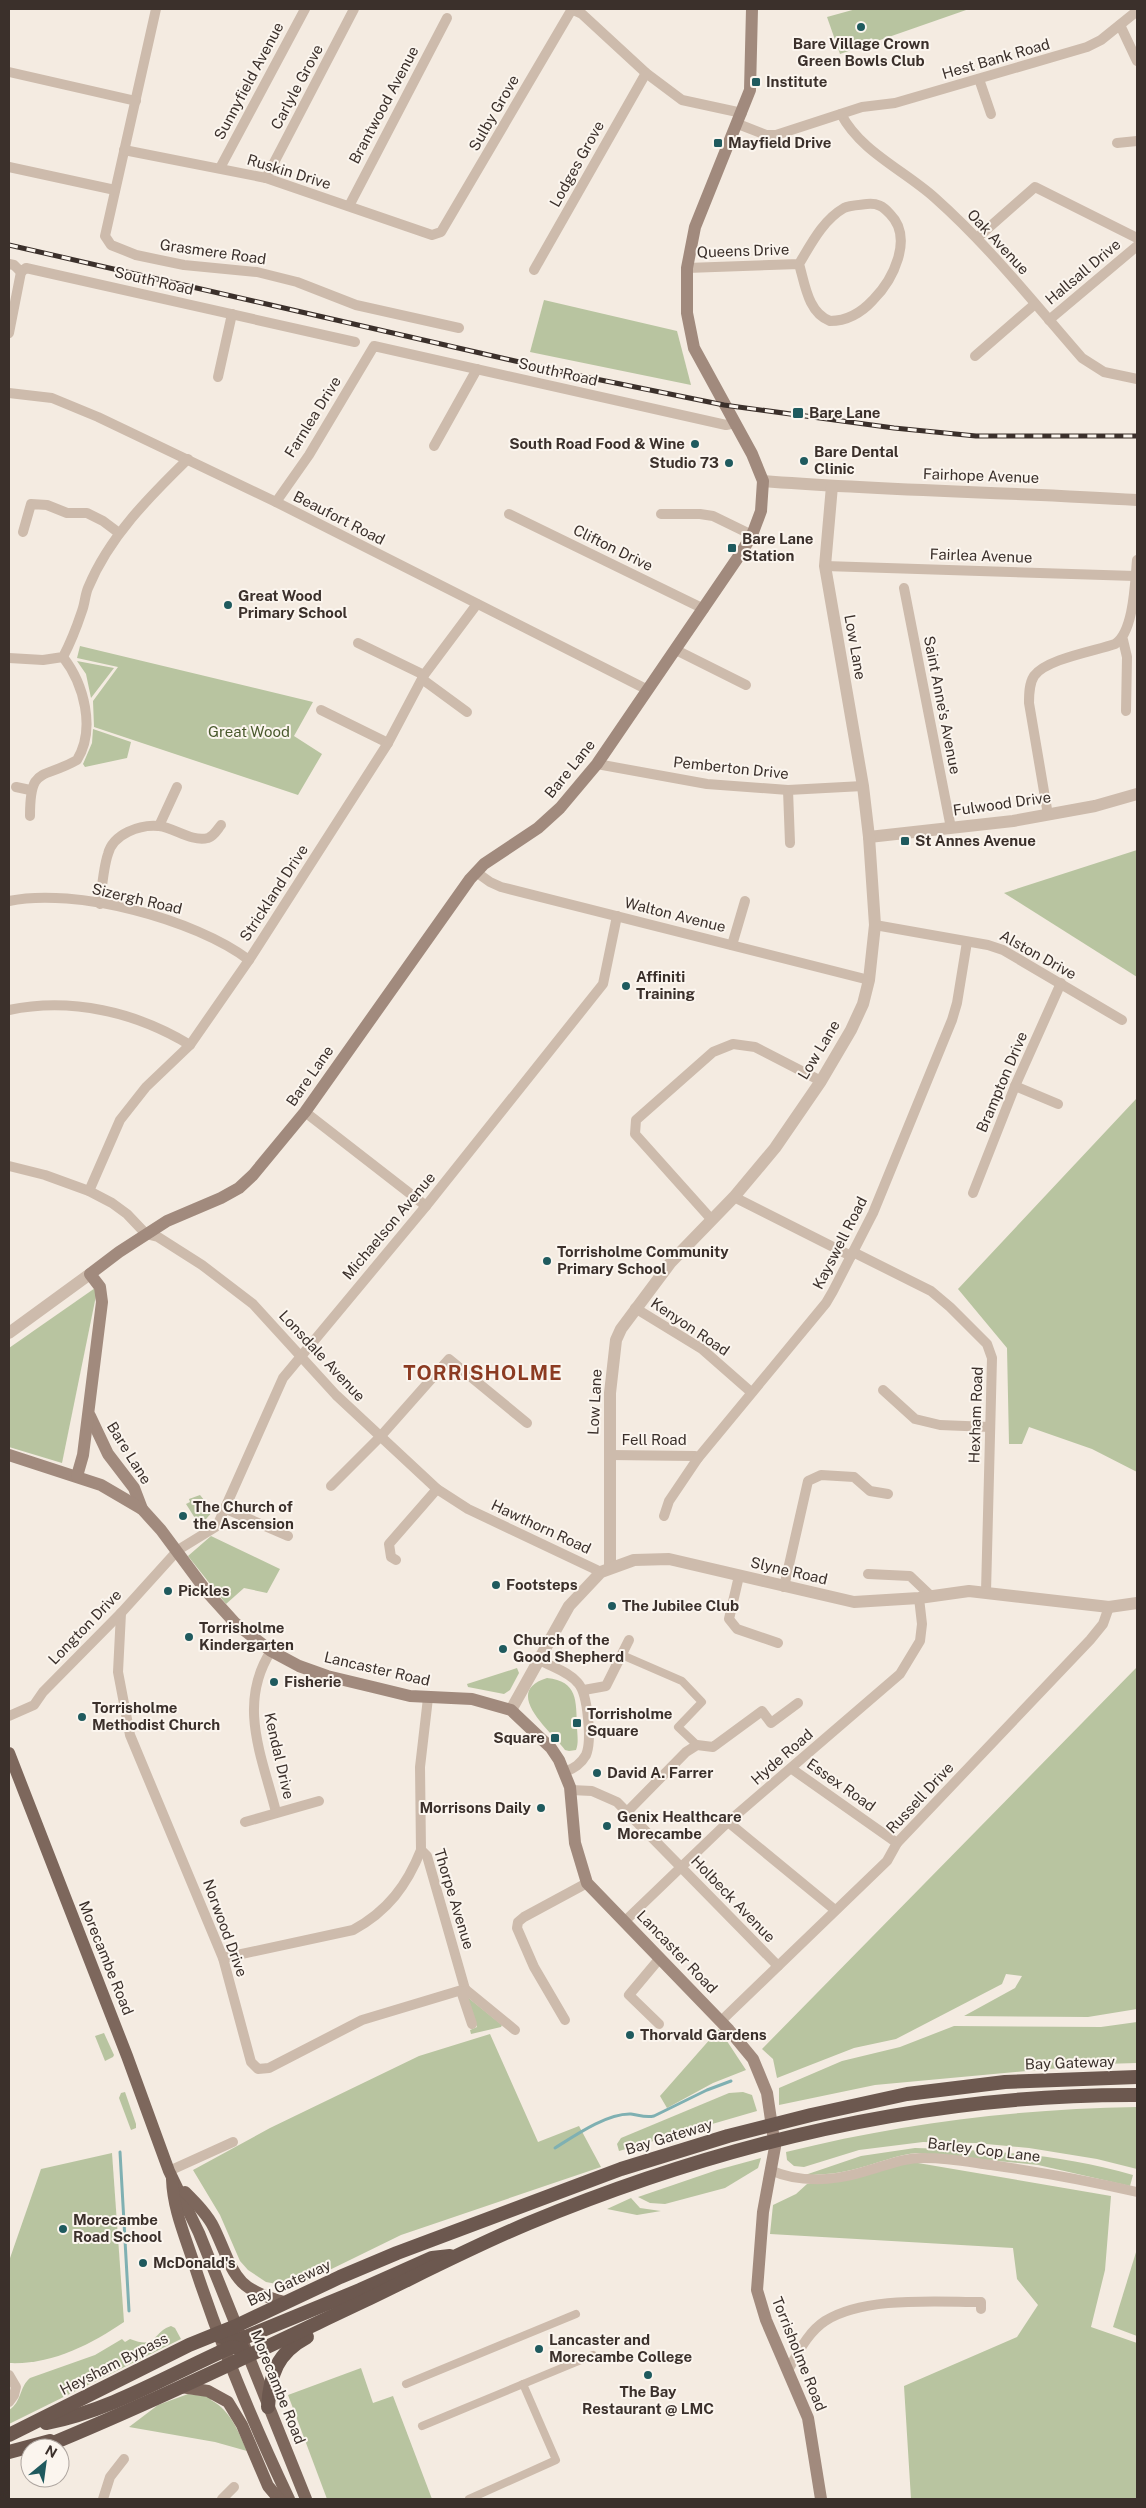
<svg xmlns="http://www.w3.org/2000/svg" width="1146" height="2508" viewBox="0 0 1146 2508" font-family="'Public Sans',sans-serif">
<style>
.green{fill:#b8c4a0}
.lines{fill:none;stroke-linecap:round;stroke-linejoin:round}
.stream{stroke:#7fb0b2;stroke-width:3}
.pedestrian{stroke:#cdbbac;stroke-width:8}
.minor{stroke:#cdbbac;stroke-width:10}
.tertiary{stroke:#cdbbac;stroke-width:12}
.secondary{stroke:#a18a7d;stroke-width:12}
.primary{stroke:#7d675c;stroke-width:12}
.trunk{stroke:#6c584f;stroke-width:14}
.rail-casing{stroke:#3b302b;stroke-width:5}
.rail{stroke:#fbf5ee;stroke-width:3;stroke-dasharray:9;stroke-linecap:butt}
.poi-dot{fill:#1f5a5e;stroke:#fbf5ee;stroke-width:2}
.labels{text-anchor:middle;stroke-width:4;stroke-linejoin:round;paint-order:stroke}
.poi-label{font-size:15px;font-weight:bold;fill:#3b302b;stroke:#fbf5ee;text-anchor:start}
.street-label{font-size:15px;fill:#3b302b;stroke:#fbf5ee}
.park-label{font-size:15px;fill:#4a5a2e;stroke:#fbf5ee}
.district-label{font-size:20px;font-weight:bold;letter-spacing:1px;fill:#8c3b22;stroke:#fbf5ee}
</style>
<rect width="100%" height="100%" fill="#f4ebe1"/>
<g class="green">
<path d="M856,9H969L840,54L827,17Z"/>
<path d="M544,300L677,331L691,385L530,352Z"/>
<path d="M80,646L313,702L294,736L322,754L298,795L94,727L93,701L118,667L77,658Z"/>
<path d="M77,661L114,668L91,698L86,674Z"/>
<path d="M93,729L131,742L127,758L85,767L83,764L92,743Z"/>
<path d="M1137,850V977L1004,893Z"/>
<path d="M1137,1098V1472L1092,1449L1029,1427L1022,1444H1009L1007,1348L958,1289Z"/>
<path d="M98,1286L62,1463L9,1447V1348Z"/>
<path d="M200,1495L213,1511L200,1526L186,1504L190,1502L189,1499Z"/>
<path d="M211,1536L280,1569L267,1593L244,1588L226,1604L188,1556Z"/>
<path d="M1137,1667V2009L1088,2017L964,2016L1015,1988L1022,1976L1006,1974L1002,1984L896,2039L854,2048L777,2078L773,2059L762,2049Z"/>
<path d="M517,1668L519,1673L510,1690L504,1694L468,1687L467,1684Z"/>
<path d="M547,1678C578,1681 576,1701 577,1726C577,1733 579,1743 576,1750L569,1751L565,1750C551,1731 501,1692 547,1678Z"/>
<path d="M466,1996L502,2025L501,2027L471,2034L470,2030L477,2027Z"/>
<path d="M1137,2022V2063L1103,2064L875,2085L779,2105V2088L842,2061L900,2047L954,2026L1101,2027Z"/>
<path d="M719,2029L746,2070L713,2083L667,2108L660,2096Z"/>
<path d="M104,2033L114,2055L113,2057L105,2061L95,2036Z"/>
<path d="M490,2034L538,2142L579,2126L601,2167L401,2235L307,2281L287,2286L266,2282L248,2270L240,2261L220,2215L193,2170L270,2128L419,2056Z"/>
<path d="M125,2092L136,2124V2128L131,2130L119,2098L121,2093Z"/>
<path d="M743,2092L752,2095L757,2111L619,2151L617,2144L621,2138L729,2093Z"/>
<path d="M1137,2107V2169L1097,2159L1029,2148L976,2143L923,2142L859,2150L804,2167L794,2166L787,2160L786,2152C902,2123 1018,2109 1137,2107Z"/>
<path d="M915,2148C988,2150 1062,2154 1133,2175L1130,2186L1038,2165L916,2153C896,2155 879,2163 859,2168C841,2173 824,2175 805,2175L861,2156Z"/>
<path d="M112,2153L124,2322C90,2345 51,2365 9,2363V2261L41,2169Z"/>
<path d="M761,2158L758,2168L725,2188L665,2204L650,2203L638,2197L717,2170Z"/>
<path d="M912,2162L1111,2196L1105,2270L1091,2327L1137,2343V2499H911L904,2386L1017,2337L1038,2305L1017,2279L1013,2248L770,2234L773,2205L796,2194L807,2184Z"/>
<path d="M631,2198L640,2208L661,2211L637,2215L607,2209Z"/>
<path d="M1137,2249V2336L1113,2327Z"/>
<path d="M171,2326L175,2328L181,2339L9,2424V2410C22,2402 19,2387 30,2378L95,2355L122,2339L125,2342L130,2339C158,2350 152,2332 171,2326Z"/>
<path d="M361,2368L373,2403L393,2396L432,2499H327L288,2395Z"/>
<path d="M188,2394L212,2397L211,2400C231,2411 238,2431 247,2451L215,2442L129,2427L158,2405Z"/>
</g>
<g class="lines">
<g class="stream">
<path d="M555,2148C574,2136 607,2113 631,2114C639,2115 645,2118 654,2116L707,2090L731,2081"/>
<path d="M120,2152L129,2311"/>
</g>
<g class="pedestrian">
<path d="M622,1655L682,1681L702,1702L678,1727L697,1745"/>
<path d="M406,2384L576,2314"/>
<path d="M422,2426L593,2355"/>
<path d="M469,2499L556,2460L523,2384"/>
</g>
<g class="minor">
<path d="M156,9L105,236L111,245L136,255L184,265L257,272L297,282L356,305L459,328"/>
<path d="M571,9L582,14L646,73L682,100L742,113"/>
<path d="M1120,25L1137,61"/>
<path d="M9,72L136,101"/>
<path d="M979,79L991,114"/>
<path d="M841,114C861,152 904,170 935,198C989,246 1034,303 1082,358L1104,372L1137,379"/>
<path d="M738,124L766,135H776L862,107L895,103L1087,47L1101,40L1137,11"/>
<path d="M1117,143L1137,141"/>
<path d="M124,150L266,178L432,235L441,232L572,9"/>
<path d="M9,167L115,190"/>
<path d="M220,168L305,9"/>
<path d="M266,178L354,9"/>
<path d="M349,206L447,18"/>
<path d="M977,238L1035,187L1137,238"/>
<path d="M9,264L14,265L21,272L26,268L355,342"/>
<path d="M687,268L799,264C811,244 823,220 844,208C850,205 860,205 867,204C877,203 883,206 890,214C914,238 893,280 873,300C862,312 847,321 830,321C808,313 805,284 799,264"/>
<path d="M534,270L646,73"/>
<path d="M1049,320L1137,246"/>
<path d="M9,333L21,272"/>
<path d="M975,356L1035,304"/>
<path d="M218,377L232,314"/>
<path d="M9,393L52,398L98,417L276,502L648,690"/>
<path d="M434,446L477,369"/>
<path d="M276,502L309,455L374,346L726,425L735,423"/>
<path d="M509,514L704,609"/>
<path d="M661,514H700L713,516L752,535"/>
<path d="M23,532L31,504L47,505L67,513H87L103,521L119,533"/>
<path d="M825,566L1135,576"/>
<path d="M904,588L951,828"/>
<path d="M1123,640L1127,657L1126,711"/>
<path d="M358,643L424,675"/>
<path d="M676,650L746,685"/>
<path d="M9,658L43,660L63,657C71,642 77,626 82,611C85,603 85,595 88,588C109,537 149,497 188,459"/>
<path d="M422,679L467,712"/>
<path d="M321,710L388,743"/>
<path d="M597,764L707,784L788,790L863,786"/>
<path d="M16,787L30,790"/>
<path d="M788,790L790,843"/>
<path d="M1048,815L1029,703C1029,694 1029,684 1034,676C1046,659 1095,651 1115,644C1134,632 1135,582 1137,560"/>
<path d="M30,816C30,765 42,780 77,760C96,729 84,684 63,657"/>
<path d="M159,826L177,787"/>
<path d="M476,872L490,882L501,887L869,980"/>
<path d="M9,901C75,887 195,919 249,960"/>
<path d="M100,904C102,888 103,869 108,854C113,834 140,824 159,826C175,828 191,842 208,838C214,836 217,830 221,825"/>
<path d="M875,925L988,945L1003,950L1122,1020"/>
<path d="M732,945L745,901"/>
<path d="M9,1010C71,997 136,1012 190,1045"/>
<path d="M1015,1086L1058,1104"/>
<path d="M305,1112L426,1206"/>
<path d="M9,1166L45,1175L89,1191L112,1203L127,1214L146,1234L158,1237L202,1265L253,1304L336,1395L437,1489L468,1509L601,1572"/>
<path d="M89,1191L120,1120L146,1087L190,1045L249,960L388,743L424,675L477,604"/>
<path d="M973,1193L1015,1086L1061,983"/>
<path d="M734,1197L851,1256"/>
<path d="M712,1220L635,1134L636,1120L713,1052L733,1044L755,1047L821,1081"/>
<path d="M853,1252L931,1291L950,1307L987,1344L992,1358L986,1592"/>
<path d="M635,1308L702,1349L751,1392"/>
<path d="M883,1390L915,1419L940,1425L990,1427"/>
<path d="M610,1455L695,1456L698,1458"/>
<path d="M331,1486L380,1437L449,1359L527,1423"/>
<path d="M226,1509L288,1536"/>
<path d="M664,1516L669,1501L698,1458L826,1303L833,1291L873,1213L952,1020L957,1003L967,942"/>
<path d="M396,1560L391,1557L389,1544L437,1489"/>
<path d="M868,1574L910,1576L931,1596"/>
<path d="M739,1576L729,1619L737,1629L778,1643"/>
<path d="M784,1587L808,1481L821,1475L854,1477L870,1491L888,1494"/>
<path d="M121,1613L118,1672L130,1735L223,1958L251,2062L258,2069L269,2068L362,2020L465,1989"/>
<path d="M271,1651C237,1704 262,1756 276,1812"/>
<path d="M538,1659C551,1667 568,1671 578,1683C588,1694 592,1741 586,1755C581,1764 574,1768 565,1772"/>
<path d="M584,1690L606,1686L629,1640"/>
<path d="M428,1698L420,1767L421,1850L427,1856L465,1989"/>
<path d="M9,1716L34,1705L43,1692L121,1613L178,1550L217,1526L283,1378L426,1206L603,984L617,916"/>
<path d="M792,1769L897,1843"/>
<path d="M571,1790L592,1791L617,1802L778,1966"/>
<path d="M628,1811L686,1752L697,1745L713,1747L762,1711L771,1723L798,1703"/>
<path d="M245,1822L319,1801"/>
<path d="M728,1822L835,1910"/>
<path d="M625,1921L728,1822L900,1674L920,1641L922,1624L919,1598"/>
<path d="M223,1958L353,1930C388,1911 407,1885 421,1850"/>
<path d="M465,1989L515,2030"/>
<path d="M461,1991L472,2024"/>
<path d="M565,2020L534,1967L517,1928L518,1922L524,1917L587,1883"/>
<path d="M721,2021L887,1861L897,1843L1090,1640L1103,1624L1109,1607"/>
<path d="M659,2024L629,1995L660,1958"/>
<path d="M770,2170C799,2183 833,2181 863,2172C885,2166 904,2157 926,2158C948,2158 969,2162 991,2165C1040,2172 1089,2181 1137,2192"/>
<path d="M169,2171L233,2142"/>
<path d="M788,2370C798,2353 808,2332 825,2321C864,2296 936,2302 981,2302V2309"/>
<path d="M9,2375L16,2387L14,2395L9,2402"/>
<path d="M103,2499L110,2477L124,2459"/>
<path d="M222,2499L234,2487"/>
</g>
<g class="tertiary">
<path d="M763,481C887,491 1012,492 1137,500"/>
<path d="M869,837L1013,821L1095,806L1137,794"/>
<path d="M9,1333L90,1274"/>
<path d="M610,1567V1393L616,1340L621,1329L671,1262L734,1197L775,1148L821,1081L851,1030L863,1004L869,980L875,925L869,837L863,786L825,566L832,486"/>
<path d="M511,1710L569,1606L601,1572L634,1560L669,1559L854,1602L919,1598L969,1591L1109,1607L1137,1603"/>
</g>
<g class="secondary">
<path d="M90,1416L108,1454L134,1488L142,1509"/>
<path d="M9,1455L101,1485L142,1509L161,1530L207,1592L235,1623L271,1651L299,1666L327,1676L373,1687L410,1696L472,1699L511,1710L551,1748L559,1760L570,1787L575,1843L587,1883L729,2030L753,2059L767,2093L775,2147L763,2212L757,2290L766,2320L808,2418L821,2499"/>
<path d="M77,1476L83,1455L102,1302L100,1287L90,1274L119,1252L167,1221L221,1198L239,1188L253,1175L305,1112L470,879L484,864L538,828L560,808L597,764L741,553L752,535L761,511L763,481L752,454L694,348L687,313V268L695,227L750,90L752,9"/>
</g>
<g class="primary">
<path d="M9,1753L127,2056L169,2171L199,2233L306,2499"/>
<path d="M172,2179C173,2209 185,2236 194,2264C220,2344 253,2423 289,2499"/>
<path d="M185,2192C195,2202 208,2215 214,2228C235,2272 231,2288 284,2302"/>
<path d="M181,2387L208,2391L228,2402L242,2425L268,2486L279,2499"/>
</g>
<g class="trunk">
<path d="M219,2336L232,2340L241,2339L360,2290L432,2258L450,2256"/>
<path d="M268,2407C270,2374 277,2353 307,2337"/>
<path d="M46,2423C109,2411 167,2376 225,2350L232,2347L243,2349"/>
<path d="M9,2435L189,2345L236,2326L340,2277L397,2253L621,2169L728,2136L811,2115L907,2094L1005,2082L1137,2077"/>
<path d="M41,2448C151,2403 258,2351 366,2300C420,2274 474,2246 529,2223C722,2143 928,2094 1137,2095"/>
<path d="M9,2452L50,2441"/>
</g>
<g class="rail-casing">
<path id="rail" d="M9,245L576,375L724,405L894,428L976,436H1137"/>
</g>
<use href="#rail" class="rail"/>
</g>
<g class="poi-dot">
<circle cx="861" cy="27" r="5"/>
<rect x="751" y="77" width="10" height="10" rx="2.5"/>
<rect x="713" y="138" width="10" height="10" rx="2.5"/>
<rect x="792" y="407" width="12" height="12" rx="2.5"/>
<circle cx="695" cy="444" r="5"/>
<circle cx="804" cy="461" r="5"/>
<circle cx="729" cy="463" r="5"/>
<rect x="727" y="543" width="10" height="10" rx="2.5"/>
<circle cx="228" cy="605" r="5"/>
<rect x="900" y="836" width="10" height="10" rx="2.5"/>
<circle cx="626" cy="986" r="5"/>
<circle cx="547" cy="1261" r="5"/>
<circle cx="183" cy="1516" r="5"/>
<circle cx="496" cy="1585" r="5"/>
<circle cx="168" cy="1591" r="5"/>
<circle cx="612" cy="1606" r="5"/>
<circle cx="189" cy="1637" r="5"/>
<circle cx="503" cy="1649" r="5"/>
<circle cx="274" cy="1682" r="5"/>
<circle cx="82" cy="1717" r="5"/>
<rect x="572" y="1718" width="10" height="10" rx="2.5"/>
<rect x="550" y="1733" width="10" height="10" rx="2.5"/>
<circle cx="597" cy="1773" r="5"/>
<circle cx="541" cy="1808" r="5"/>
<circle cx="607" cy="1826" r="5"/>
<circle cx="630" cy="2035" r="5"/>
<circle cx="63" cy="2229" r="5"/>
<circle cx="143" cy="2263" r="5"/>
<circle cx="539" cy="2349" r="5"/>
<circle cx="648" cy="2375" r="5"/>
</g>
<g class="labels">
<g class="poi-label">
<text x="861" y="49" text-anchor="middle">Bare Village Crown<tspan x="861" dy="17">Green Bowls Club</tspan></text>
<text x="766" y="87">Institute</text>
<text x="728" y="148">Mayfield Drive</text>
<text x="809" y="418">Bare Lane</text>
<text x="685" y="449" text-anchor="end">South Road Food &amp; Wine</text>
<text x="814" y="457">Bare Dental<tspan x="814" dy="17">Clinic</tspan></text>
<text x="719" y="468" text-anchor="end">Studio 73</text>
<text x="742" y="544">Bare Lane<tspan x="742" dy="17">Station</tspan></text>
<text x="238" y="601">Great Wood<tspan x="238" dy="17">Primary School</tspan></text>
<text x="915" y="846">St Annes Avenue</text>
<text x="636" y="982">Affiniti<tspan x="636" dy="17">Training</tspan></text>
<text x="557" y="1257">Torrisholme Community<tspan x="557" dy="17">Primary School</tspan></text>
<text x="193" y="1512">The Church of<tspan x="193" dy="17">the Ascension</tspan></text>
<text x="506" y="1590">Footsteps</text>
<text x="178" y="1596">Pickles</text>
<text x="622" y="1611">The Jubilee Club</text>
<text x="199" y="1633">Torrisholme<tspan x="199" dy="17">Kindergarten</tspan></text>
<text x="513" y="1645">Church of the<tspan x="513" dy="17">Good Shepherd</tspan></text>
<text x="284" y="1687">Fisherie</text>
<text x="92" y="1713">Torrisholme<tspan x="92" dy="17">Methodist Church</tspan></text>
<text x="587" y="1719">Torrisholme<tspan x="587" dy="17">Square</tspan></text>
<text x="545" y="1743" text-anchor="end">Square</text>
<text x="607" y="1778">David A. Farrer</text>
<text x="531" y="1813" text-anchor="end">Morrisons Daily</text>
<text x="617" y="1822">Genix Healthcare<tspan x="617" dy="17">Morecambe</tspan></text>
<text x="640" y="2040">Thorvald Gardens</text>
<text x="73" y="2225">Morecambe<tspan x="73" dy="17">Road School</tspan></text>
<text x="153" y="2268">McDonald's</text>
<text x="549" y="2345">Lancaster and<tspan x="549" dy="17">Morecambe College</tspan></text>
<text x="648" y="2397" text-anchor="middle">The Bay<tspan x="648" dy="17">Restaurant @ LMC</tspan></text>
</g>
<g class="street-label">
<text transform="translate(996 59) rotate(-16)" y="5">Hest Bank Road</text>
<text transform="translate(249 81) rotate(-62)" y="5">Sunnyfield Avenue</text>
<text transform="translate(297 87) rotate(-62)" y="5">Carlyle Grove</text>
<text transform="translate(384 105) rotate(-62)" y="5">Brantwood Avenue</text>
<text transform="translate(494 113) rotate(-60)" y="5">Sulby Grove</text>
<text transform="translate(577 164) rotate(-61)" y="5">Lodges Grove</text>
<text transform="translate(289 172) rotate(17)" y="5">Ruskin Drive</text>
<text transform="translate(998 242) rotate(47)" y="5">Oak Avenue</text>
<text transform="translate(743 251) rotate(-2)" y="5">Queens Drive</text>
<text transform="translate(213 252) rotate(8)" y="5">Grasmere Road</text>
<text transform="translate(1083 272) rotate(-40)" y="5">Hallsall Drive</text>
<text transform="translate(154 281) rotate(13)" y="5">South Road</text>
<text transform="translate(558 372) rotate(13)" y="5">South Road</text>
<text transform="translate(313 417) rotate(-58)" y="5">Farnlea Drive</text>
<text transform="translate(981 476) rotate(2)" y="5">Fairhope Avenue</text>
<text transform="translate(339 518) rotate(27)" y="5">Beaufort Road</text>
<text transform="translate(613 548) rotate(26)" y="5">Clifton Drive</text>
<text transform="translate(981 556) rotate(2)" y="5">Fairlea Avenue</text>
<text transform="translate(855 647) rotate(80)" y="5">Low Lane</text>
<text transform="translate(942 705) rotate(79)" y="5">Saint Anne's Avenue</text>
<text transform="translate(731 768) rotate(6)" y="5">Pemberton Drive</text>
<text transform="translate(570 769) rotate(-51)" y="5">Bare Lane</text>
<text transform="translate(1002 804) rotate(-8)" y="5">Fulwood Drive</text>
<text transform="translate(274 893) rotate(-57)" y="5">Strickland Drive</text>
<text transform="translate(137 899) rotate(13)" y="5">Sizergh Road</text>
<text transform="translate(675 915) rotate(14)" y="5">Walton Avenue</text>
<text transform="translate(1038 955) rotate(29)" y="5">Alston Drive</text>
<text transform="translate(819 1050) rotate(-59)" y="5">Low Lane</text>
<text transform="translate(310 1076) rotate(-55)" y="5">Bare Lane</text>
<text transform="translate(1002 1082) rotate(-67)" y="5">Brampton Drive</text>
<text transform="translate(389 1226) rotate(-50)" y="5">Michaelson Avenue</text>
<text transform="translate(840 1243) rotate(-63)" y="5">Kayswell Road</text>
<text transform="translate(690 1327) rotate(34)" y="5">Kenyon Road</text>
<text transform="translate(322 1356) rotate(47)" y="5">Lonsdale Avenue</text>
<text transform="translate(595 1402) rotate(-87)" y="5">Low Lane</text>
<text transform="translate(976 1415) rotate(-88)" y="5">Hexham Road</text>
<text x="654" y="1445">Fell Road</text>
<text transform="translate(129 1453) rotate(58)" y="5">Bare Lane</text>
<text transform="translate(541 1527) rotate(25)" y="5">Hawthorn Road</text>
<text transform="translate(789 1571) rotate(13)" y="5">Slyne Road</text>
<text transform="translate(85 1627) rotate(-46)" y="5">Longton Drive</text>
<text transform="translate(377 1669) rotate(13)" y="5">Lancaster Road</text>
<text transform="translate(279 1756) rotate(77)" y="5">Kendal Drive</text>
<text transform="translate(782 1757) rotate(-41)" y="5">Hyde Road</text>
<text transform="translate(841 1785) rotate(35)" y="5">Essex Road</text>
<text transform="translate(920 1798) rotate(-47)" y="5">Russell Drive</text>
<text transform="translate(454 1899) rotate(73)" y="5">Thorpe Avenue</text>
<text transform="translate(733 1899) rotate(46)" y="5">Holbeck Avenue</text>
<text transform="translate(225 1928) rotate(70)" y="5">Norwood Drive</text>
<text transform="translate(677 1952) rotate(46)" y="5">Lancaster Road</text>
<text transform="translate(106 1958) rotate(68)" y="5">Morecambe Road</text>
<text transform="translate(1070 2063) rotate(-2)" y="5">Bay Gateway</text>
<text transform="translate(669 2137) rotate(-17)" y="5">Bay Gateway</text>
<text transform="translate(984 2150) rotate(7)" y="5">Barley Cop Lane</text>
<text transform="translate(289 2283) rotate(-25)" y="5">Bay Gateway</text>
<text transform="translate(799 2354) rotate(68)" y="5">Torrisholme Road</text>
<text transform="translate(114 2364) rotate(-27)" y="5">Heysham Bypass</text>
<text transform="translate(278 2387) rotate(68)" y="5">Morecambe Road</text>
</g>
<g class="park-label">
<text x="249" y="737">Great Wood</text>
</g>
<g class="district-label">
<text x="483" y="1380">TORRISHOLME</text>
</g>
</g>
<rect width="1146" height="2508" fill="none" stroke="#3b302b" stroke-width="20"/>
<g transform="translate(45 2463) rotate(29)"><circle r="24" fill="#fbf5ee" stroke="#aea6a0"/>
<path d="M0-4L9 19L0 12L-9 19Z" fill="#1f5a5e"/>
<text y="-8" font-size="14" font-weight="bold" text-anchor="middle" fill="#3b302b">N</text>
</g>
</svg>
